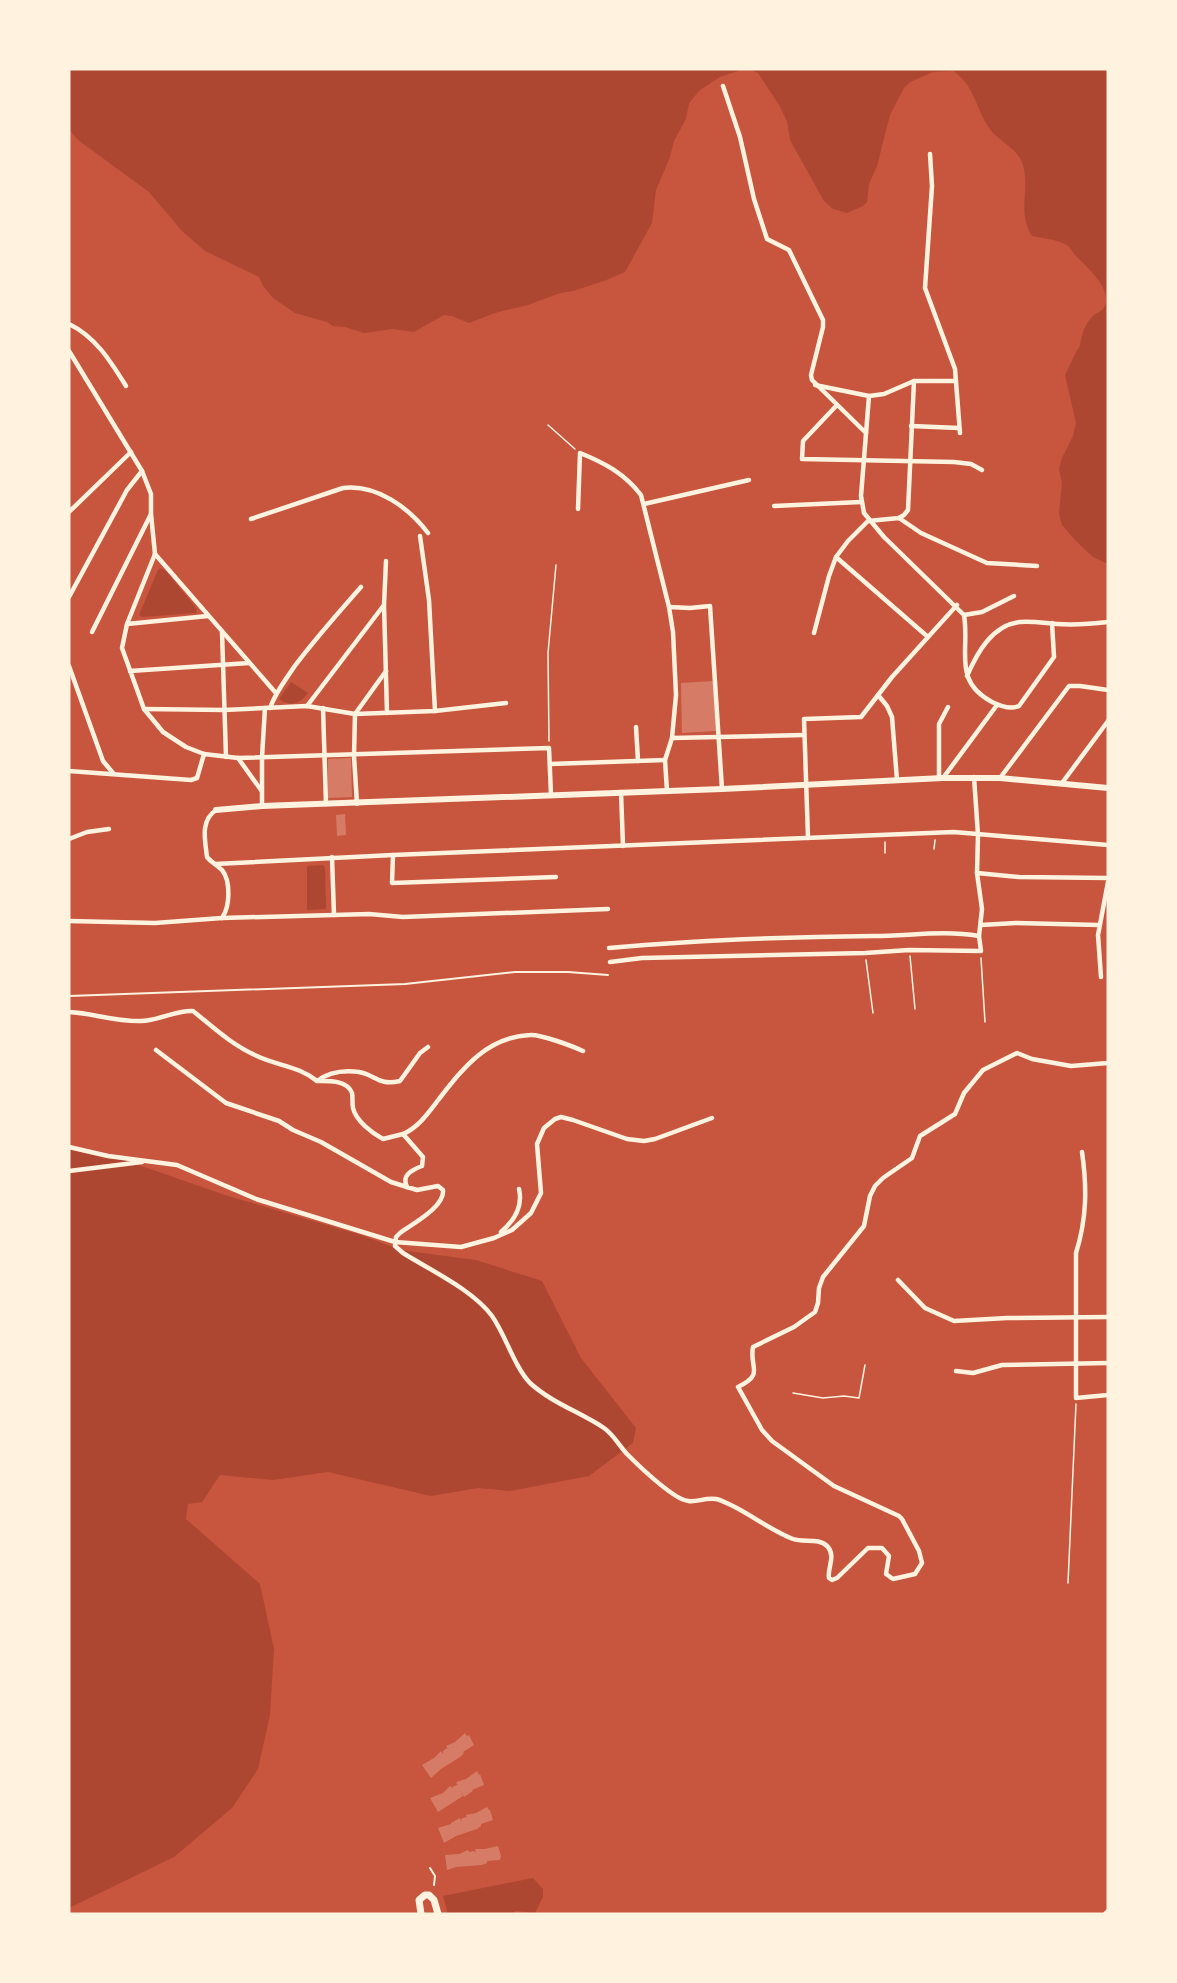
<svg xmlns="http://www.w3.org/2000/svg" width="1177" height="1983" viewBox="0 0 1177 1983" font-family="'Varela Round',sans-serif">
<style>
.green{fill:#ae4732}
.building{fill:#d67c66}
.lines{fill:none;stroke-linecap:round;stroke-linejoin:round}
.path{stroke:#fff3e0;stroke-width:1.5}
.service{stroke:#fff3e0;stroke-width:2}
.minor{stroke:#fff3e0;stroke-width:4.5}
.tertiary{stroke:#fff3e0;stroke-width:6}
.secondary{stroke:#fff3e0;stroke-width:7}
</style>
<rect width="100%" height="100%" fill="#c8553d"/>
<g class="green">
<path d="M69,69H1108V564L1093,557L1076,541L1062,525L1059,514L1062,483L1059,469L1062,458L1073,436L1076,423L1065,375L1077,350L1079,348C1082,337 1083,327 1091,318C1095,313 1102,312 1105,306C1112,290 1089,269 1080,260C1075,256 1072,250 1068,246C1058,239 1044,239 1032,236C1017,213 1030,190 1023,165C1018,148 999,142 989,128C976,109 974,84 953,71L933,72L910,82L904,88L890,115L877,166L869,184L867,202L863,206L847,213L833,209L824,201L790,140L787,121L779,105L758,73L748,69L741,70L720,77L700,90L689,103L686,119L674,141L670,157L656,190L652,223L625,272L604,281L573,291L560,293L528,305L495,313L469,323L452,316L444,315L414,332L393,329L364,333L345,327L333,326L327,322L295,313L273,298L263,286L259,277L205,251L182,231L149,192L78,140L69,129Z"/>
<path d="M161,568L167,572L197,609L196,613L142,617L139,615L158,570Z"/>
<path d="M291,682L308,693C300,704 290,707 279,699Z"/>
<path d="M323,865L325,867L326,909L307,910V866Z"/>
<path d="M69,1149L107,1154L225,1195L364,1236L400,1250L476,1260L542,1281L581,1358L636,1428L633,1443L589,1476L510,1491L478,1488L431,1496L328,1472L273,1480L220,1475L202,1502L188,1504L186,1519L260,1584L274,1649L270,1715L258,1769L232,1808L174,1857L69,1908Z"/>
<path d="M533,1878L543,1889V1897L535,1913L516,1911L511,1914H448L443,1896Z"/>
</g>
<g class="building">
<path d="M713,681L716,731L682,733L681,683Z"/>
<path d="M351,758L352,797L328,798V759Z"/>
<path d="M345,814L346,835L337,836L336,815Z"/>
<path d="M465,1733L467,1736L469,1735L474,1745L463,1752L464,1753L460,1757L441,1769L431,1778L422,1765L434,1758L441,1751L443,1754V1751L447,1748L449,1750L446,1746L455,1742Z"/>
<path d="M477,1771L479,1775L480,1774L484,1785L472,1790L473,1791L464,1797L460,1790L463,1796L438,1812L430,1798L443,1793L450,1786L453,1789L452,1787L457,1785L458,1786L456,1782L466,1779Z"/>
<path d="M487,1807L489,1810H490L493,1820L481,1824V1826L477,1829L456,1836L444,1843L438,1828L451,1824V1823L460,1818L461,1822V1819L466,1817L467,1819L466,1815L476,1813Z"/>
<path d="M498,1846L501,1856L500,1860L487,1861V1863L482,1865L456,1867L447,1870L445,1855L459,1854L468,1850L470,1854L469,1852L474,1851L476,1853L475,1849H485Z"/>
</g>
<g class="lines">
<g class="path">
<path d="M548,425L575,449"/>
<path d="M549,741L548,653L556,565"/>
<path d="M885,842V853"/>
<path d="M934,849L935,840"/>
<path d="M910,956L915,1009"/>
<path d="M981,958L985,1022"/>
<path d="M866,960L873,1013"/>
<path d="M793,1393L823,1398L844,1396L859,1398L865,1365"/>
<path d="M1068,1583L1076,1404"/>
</g>
<g class="service">
<path d="M69,996L405,984L515,972H568L608,975"/>
<path d="M430,1868L435,1876L434,1885"/>
</g>
<g class="minor">
<path d="M723,86L740,137L754,199L767,239L789,250L823,320V327L811,375L812,380L866,433"/>
<path d="M930,154L932,186L925,288L955,369L960,433"/>
<path d="M69,324C96,337 111,362 126,386"/>
<path d="M69,351L142,471L151,494V514L155,554L127,624L122,648L144,709L163,732L186,747L204,754L238,758L549,748L551,795"/>
<path d="M815,385L869,396L884,394L914,381H956"/>
<path d="M869,396L861,496L864,513L884,537L964,615C970,650 952,681 992,702C1000,706 1010,710 1019,706L1054,657L1052,623"/>
<path d="M837,405L803,441L802,459L954,462L971,464L982,470"/>
<path d="M911,426L959,428"/>
<path d="M644,504L749,480"/>
<path d="M774,506L861,502"/>
<path d="M578,509L580,453C605,463 625,474 641,495L669,607L673,632L676,695L672,738L665,760L667,791"/>
<path d="M69,512L131,452"/>
<path d="M899,518L904,515L908,510L914,381"/>
<path d="M251,519L343,488C377,484 409,508 428,533"/>
<path d="M420,536L429,600L435,711"/>
<path d="M155,554L275,692"/>
<path d="M836,557L928,637"/>
<path d="M386,561L384,605L387,713"/>
<path d="M69,597L127,490L142,471"/>
<path d="M669,607L690,608L710,606L722,789"/>
<path d="M964,615L982,612L1014,596"/>
<path d="M127,624L208,616"/>
<path d="M92,632L151,514"/>
<path d="M222,632L226,757"/>
<path d="M814,633L829,576L836,557L848,541L868,521L899,518L921,533L987,563L1037,566"/>
<path d="M69,666L103,761L113,773"/>
<path d="M130,671L249,663"/>
<path d="M967,676C977,653 992,625 1020,622C1032,621 1044,623 1057,624C1074,625 1091,624 1108,622"/>
<path d="M878,695L887,706L892,717L897,780"/>
<path d="M307,706L384,605"/>
<path d="M270,708C276,691 285,681 294,667C315,639 338,613 361,587"/>
<path d="M323,708L326,804"/>
<path d="M144,709L224,710L307,706L355,714L435,711L506,703"/>
<path d="M636,727L638,761"/>
<path d="M672,738L804,735"/>
<path d="M238,758L261,790"/>
<path d="M550,764L665,760"/>
<path d="M69,771L191,780L197,778L204,754"/>
<path d="M939,778V724L948,707"/>
<path d="M943,778L997,705"/>
<path d="M1000,778L1069,686H1080L1108,690"/>
<path d="M1062,783L1108,721"/>
<path d="M621,792L623,846"/>
<path d="M357,804L354,756L355,714L386,671"/>
<path d="M262,806V757L265,708"/>
<path d="M216,810C200,821 205,840 207,857C211,862 217,865 222,870C231,881 230,907 222,918"/>
<path d="M808,838L804,719L861,717L892,677L957,605"/>
<path d="M69,839L87,832L109,829"/>
<path d="M393,855L392,883L556,877"/>
<path d="M332,857L334,915"/>
<path d="M215,864L393,855L954,832L1108,845"/>
<path d="M977,873L1019,877L1108,878"/>
<path d="M69,921L155,923L222,918L369,914L403,917L608,909"/>
<path d="M981,925L1016,923L1099,925"/>
<path d="M609,948C697,940 785,937 874,936C909,936 944,930 979,936"/>
<path d="M610,962L642,958L865,953L909,950L981,951L979,936L982,909L977,873L978,835L974,777"/>
<path d="M1101,977L1098,935L1108,882"/>
<path d="M69,1012C93,1013 116,1022 141,1021C158,1021 175,1010 193,1011C214,1028 232,1045 257,1056C278,1066 299,1066 317,1081C329,1072 344,1070 359,1072C376,1075 378,1086 400,1081L420,1053L428,1047"/>
<path d="M156,1050L226,1103L279,1121L293,1130L321,1142L391,1182L407,1187"/>
<path d="M317,1081C329,1081 347,1080 352,1093C353,1098 352,1103 353,1108C356,1121 372,1133 383,1139L403,1134L423,1157L422,1166C412,1170 401,1175 407,1187L417,1190L438,1186L443,1190C445,1207 412,1224 400,1233L396,1237L395,1246L403,1253C430,1270 473,1290 492,1316C506,1336 514,1366 530,1383C552,1403 580,1412 604,1428C614,1435 620,1447 628,1455C642,1469 657,1483 673,1494C693,1508 698,1497 716,1499C722,1500 728,1504 733,1506C753,1516 772,1531 793,1539C804,1543 819,1537 828,1547C836,1557 827,1568 829,1578L832,1580L837,1578L868,1548H882L889,1556L886,1574L893,1579L915,1574L922,1563L919,1551L902,1519L899,1516L834,1486L772,1441L762,1430L738,1387C765,1374 749,1368 753,1347L794,1327L815,1312L818,1303L819,1288L823,1277L864,1226L870,1196L875,1186L883,1178L912,1158L920,1136L955,1114L964,1093L983,1070L1017,1053L1032,1059L1071,1066L1108,1063"/>
<path d="M403,1134C419,1127 429,1112 439,1099C464,1067 487,1037 530,1035C540,1034 572,1046 583,1051"/>
<path d="M69,1147L108,1156L177,1165L256,1199L395,1242L461,1247L494,1238L512,1230L531,1213L541,1193L537,1144L544,1128L555,1119L561,1117L573,1120L627,1139L644,1141L655,1139L712,1118"/>
<path d="M1082,1152C1087,1187 1087,1218 1076,1253V1398L1108,1395"/>
<path d="M69,1171L142,1162"/>
<path d="M501,1232C514,1221 523,1206 519,1189"/>
<path d="M898,1280L925,1308L954,1321L1007,1318L1108,1317"/>
<path d="M956,1371L973,1373L1002,1365L1108,1363"/>
</g>
<g class="tertiary">
<path d="M216,810L262,806L722,789L943,778H1000L1108,788"/>
<path d="M1106,1914L1108,1912"/>
</g>
<path class="secondary" d="M421,1914L419,1900L425,1895H429L434,1900L438,1914"/>
</g>
<rect width="1177" height="1983" fill="none" stroke="#fff3e0" stroke-width="141"/>
</svg>
